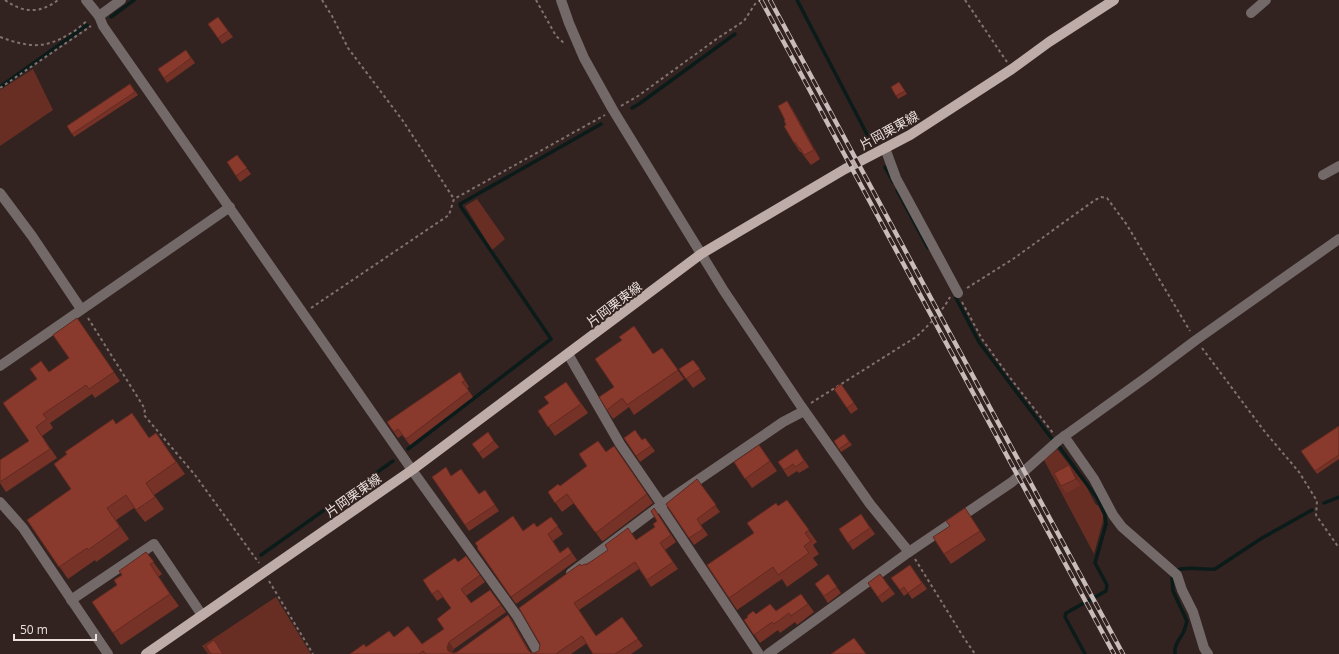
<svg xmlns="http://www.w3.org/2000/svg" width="1339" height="654" viewBox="0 0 1339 654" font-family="'Open Sans','Noto Sans JP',sans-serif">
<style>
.green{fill:#682e23}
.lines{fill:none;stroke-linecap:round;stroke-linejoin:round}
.stream{stroke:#0a1b1a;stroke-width:3.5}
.path{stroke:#807270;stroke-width:2;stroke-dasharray:3 3;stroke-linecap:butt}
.minor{stroke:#726968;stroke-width:10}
.major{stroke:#bdaca8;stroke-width:10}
.rail-casing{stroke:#c8bcba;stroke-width:4.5}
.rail{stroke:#322320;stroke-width:3;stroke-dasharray:9;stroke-linecap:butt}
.wall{fill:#773227}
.shaded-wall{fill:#612920}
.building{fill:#8a3a2d;stroke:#612920}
.labels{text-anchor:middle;stroke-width:4;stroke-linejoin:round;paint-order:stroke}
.street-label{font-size:13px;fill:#ebe0de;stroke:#322320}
</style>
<rect width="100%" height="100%" fill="#322320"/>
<g class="green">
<path d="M33,69L53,110L0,146V90Z"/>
<path d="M477,199L505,239L492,250L465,206Z"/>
<path d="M1057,449L1086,486L1096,505H1098L1103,514V521L1094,554L1044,460Z"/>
<path d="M276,597L311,654H208L202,646Z"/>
</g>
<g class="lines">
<g class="stream">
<path d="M797,0L871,142"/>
<path d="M111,17L134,0"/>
<path d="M0,87L87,25"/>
<path d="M632,108L639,104L735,34"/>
<path d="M885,167L893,182"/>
<path d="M897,190L928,248"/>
<path d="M956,298L979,342L1052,439"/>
<path d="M1058,445L1097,498L1105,515L1106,524L1095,563L1107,585L1106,591L1066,613L1065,617L1085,654"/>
<path d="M408,449L551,339L461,207L460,204L601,124"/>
<path d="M1324,503L1339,497"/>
<path d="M261,555L393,461"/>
<path d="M1177,570C1190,566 1202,570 1215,569L1262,538L1312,510"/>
<path d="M1172,578L1173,591L1187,621C1186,625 1185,629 1183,633C1179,640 1174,645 1175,654"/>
</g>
<g class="path">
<path d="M5,0C23,13 40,14 58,0"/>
<path d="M322,0L332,16L348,48L403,121L454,199"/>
<path d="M536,0L556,36L565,44"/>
<path d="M965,0L1007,62"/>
<path d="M0,37C28,47 44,50 71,33C77,30 83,24 88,20"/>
<path d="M0,88L91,26"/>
<path d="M621,106L638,96L718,38L744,21L755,4L761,0"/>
<path d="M967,288L1013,259L1095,200L1101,197L1107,198L1127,225L1190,331"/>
<path d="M962,302L982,339L1008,375L1053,433"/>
<path d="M311,308L449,215L454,199L605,115"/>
<path d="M88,318L145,409L144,415L195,475L259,563"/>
<path d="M1202,348L1265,432L1299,472L1317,501L1316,515L1339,548"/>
<path d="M811,403L916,337C928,326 942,312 950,297"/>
<path d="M915,559L964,638L975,654"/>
<path d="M269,581L313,654"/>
</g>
<g class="minor">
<path d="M86,0L99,16L103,26L412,470L517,616L539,654"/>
<path d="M561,0L569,23L584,58L613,110L724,291L801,406L870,504L909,552"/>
<path d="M1251,13L1266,0"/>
<path d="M99,16L121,0"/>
<path d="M885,148L896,178L958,293"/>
<path d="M1323,175L1339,166"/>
<path d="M0,193L32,236L81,309"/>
<path d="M568,354L620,444L662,505"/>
<path d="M0,366L230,207"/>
<path d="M1064,436L1094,479L1113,515L1122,527L1177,575L1182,590L1193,612L1204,648L1208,654"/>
<path d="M0,502L23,528L108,654"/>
<path d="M660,506L759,654"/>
<path d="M571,573L660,506L783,422L804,411"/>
<path d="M71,600L154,544L202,615"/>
<path d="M768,654L909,552L1012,482L1059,440L1148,376L1196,340L1339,239"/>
</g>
<path class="major" d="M146,654L412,470L701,254L845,169L910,135L1012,69L1049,42L1114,0"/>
<g class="rail-casing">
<g id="rail">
<path d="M761,0L1114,654"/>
<path d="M770,0L1123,654"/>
</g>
</g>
<use href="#rail" class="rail"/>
</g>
<g class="wall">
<path d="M218,17L233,37L222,44L208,24Z"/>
<path d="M186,50L195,63L167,83L158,69Z"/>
<path d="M899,82L907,94L898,99L891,87Z"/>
<path d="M130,84L138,95L74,137L67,126Z"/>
<path d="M787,101L793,110L820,159L811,165L801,152H800L794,143L786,125L785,120Z"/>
<path d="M237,155L251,174L240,182L236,176Z"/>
<path d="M77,318L120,381L95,398L92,394L50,423L53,428L42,436L57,458L6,492L0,483V460L29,441L49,372L69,358Z"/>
<path d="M662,348L684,379L634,415L629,407L613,419L607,410L614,387L653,354Z"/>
<path d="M693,360L706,379L693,388L679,369Z"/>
<path d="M460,372L469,387L467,388L473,397L410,445L402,435L398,438L387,422Z"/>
<path d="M566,382L588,413L555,436L538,411L549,403Z"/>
<path d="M841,384L858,409L851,414L834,389Z"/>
<path d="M116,424L149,438L156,433L185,474L154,495L164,509L145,522L134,508L116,520L129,539L96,562L95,560L68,579L27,520L71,489L67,454Z"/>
<path d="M1339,426V459L1317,474L1301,451Z"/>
<path d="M844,434L852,445L841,452L834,441Z"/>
<path d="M624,438L642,440L645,438L655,451L640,462Z"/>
<path d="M494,441L499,447L483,459L472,444Z"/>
<path d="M759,445L777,471L752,488L734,462Z"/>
<path d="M614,446L653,503L603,541H602L574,503L562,512L548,492L560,486Z"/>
<path d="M797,449L809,467L799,473L797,471L788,477L778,462Z"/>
<path d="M1069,465L1074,471L1081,485L1066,493L1061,486Z"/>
<path d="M452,476L479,494L485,490L499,511L469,531L432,477Z"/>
<path d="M697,479L720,512L701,525L708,535L694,545L666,504Z"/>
<path d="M787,500L817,542L813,545L819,554L813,558L818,565L787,587L782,579L737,610L729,598L778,506Z"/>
<path d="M654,508L676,542L665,550L678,569L651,587L639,569L579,610L596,636L622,617L643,646L631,654H593L587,643L571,654H350L366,647L394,637L422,644L444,629L451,608L443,597L437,601L423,580L458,562L466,556L485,582L466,596L471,603L490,590L506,612L454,649L452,653H453L457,652L508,615L513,622L530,652L534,653L539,651L581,566L636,540L655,527L657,521Z"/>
<path d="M965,508L986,540L951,564L944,554L950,526Z"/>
<path d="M861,514L875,534L853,550L839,529Z"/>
<path d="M551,517L563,534L553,541L560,552L568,547L577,560L516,604L477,548L523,531L537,527Z"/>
<path d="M146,552L162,574L158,577L179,606L121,645L113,633L117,585L122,575Z"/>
<path d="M910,565L927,589L912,599L908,593L904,596L891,578Z"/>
<path d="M828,574L841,593L828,603L815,584Z"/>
<path d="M880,574L895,594L882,603L868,583Z"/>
<path d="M801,594L814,612L797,625L795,622L780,633L778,630L760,643L744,620L756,614L776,611Z"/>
</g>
<g class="shaded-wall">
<path d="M787,101L793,110L820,159L814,150Z"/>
<path d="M1069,465L1074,471L1081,485L1076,479Z"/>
<path d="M508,615L513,622L531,654L528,650Z"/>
<path d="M449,642L454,649L452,654L448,651L447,647Z"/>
</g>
<g class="building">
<path d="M218,17L228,31L218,38L208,24Z"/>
<path d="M186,50L191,58L164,78L158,69Z"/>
<path d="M899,82L905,91L896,96L891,87Z"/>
<path d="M130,84L135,92L72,134L67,126Z"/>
<path d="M787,101L814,150L804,155L800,148H799L795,142L794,143L784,126L786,125L784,120H785L778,106Z"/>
<path d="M237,155L247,168L236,176L227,162Z"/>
<path d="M77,318L114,372L89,389L86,385L43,414L47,419L36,427L50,449L0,482V460L29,441L3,403L37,379L30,369L41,361L49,372L69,358L53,335Z"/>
<path d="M634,326L653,354L662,348L678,370L627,405L622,398L607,410L599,397L614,387L595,359L622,340L619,337Z"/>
<path d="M693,360L700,369L686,379L679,369Z"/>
<path d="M460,372L465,381L462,382L469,391L406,439L398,429L394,432L387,422Z"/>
<path d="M566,382L581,404L548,427L538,411L549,403L544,397Z"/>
<path d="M841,384L854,403L847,408L834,389Z"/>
<path d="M132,413L149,438L156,433L176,462L146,483L155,497L136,510L126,495L107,508L120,527L88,550L87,548L59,567L27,520L71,489L54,464L67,454L65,452L113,419L116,424Z"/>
<path d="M1339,426V455L1315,471L1301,451Z"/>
<path d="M635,430L642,440L645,438L651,446L636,456L624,438Z"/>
<path d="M488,432L494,441L479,453L472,444Z"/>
<path d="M844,434L849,442L839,449L834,441Z"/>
<path d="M598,441L606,452L614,446L647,494L597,532H595L567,494L555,503L548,492L558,484L560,486L587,466L579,454Z"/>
<path d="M759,445L770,461L745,479L734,462Z"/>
<path d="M797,449L804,461L795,467L793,464L784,470L778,462Z"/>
<path d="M1069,465L1076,479L1061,486L1054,473Z"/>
<path d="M446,467L451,476L461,469L479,494L485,490L495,505L465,525L432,477Z"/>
<path d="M697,479L716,505L697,519L703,529L689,538L666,504Z"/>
<path d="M787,500L809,530L805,533L811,541L804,546L809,553L778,575L773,567L729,598L707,565L754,533L747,523L776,503L778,506Z"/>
<path d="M654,508L671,535L660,543L673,562L647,580L635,562L574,603L596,636L622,617L638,639L615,654H593L582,636L557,653L558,654H426L423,651L419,654H350L364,644L366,647L389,631L394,637L408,626L422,644L444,629L437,619L451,608L438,590L432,594L423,580L455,558L458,562L466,556L480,575L461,589L471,603L490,590L501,605L449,642L447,647L448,651L453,653L457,652L508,615L528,650L531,653H534L539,651L540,644L519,608L580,564L581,566L585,564L586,565L608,550L605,545L628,528L636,540L655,527L653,524L657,521L651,511Z"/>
<path d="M965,508L980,531L944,554L933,537L950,526L946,521Z"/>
<path d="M861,514L870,528L848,543L839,529Z"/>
<path d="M513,516L523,531L534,523L537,527L551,517L558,526L548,534L560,553L568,547L572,553L511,597L477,548L478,547L475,543Z"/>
<path d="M146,552L154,562L150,564L170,594L113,633L92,602L117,585L114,580L122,575L119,571Z"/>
<path d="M910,565L922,583L908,593L904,587L900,590L891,578Z"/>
<path d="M828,574L837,587L824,596L815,584Z"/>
<path d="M880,574L890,588L878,597L868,583Z"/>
<path d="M801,594L808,604L791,616L789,613L774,624L772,622L754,635L744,620L748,617L747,616L753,611L756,614L770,604L776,611Z"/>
<path d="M854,638L866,654H831Z"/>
<path d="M214,640L223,654H211L206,646Z"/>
</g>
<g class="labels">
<g class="street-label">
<text transform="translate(889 130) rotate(-29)" y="5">片岡栗東線</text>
<text transform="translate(614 304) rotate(-37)" y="5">片岡栗東線</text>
<text transform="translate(353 495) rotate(-35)" y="5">片岡栗東線</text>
</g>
</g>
<path d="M14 634v6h82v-6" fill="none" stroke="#ebe0de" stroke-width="2"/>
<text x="20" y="634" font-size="12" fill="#ebe0de" stroke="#322320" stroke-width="3" paint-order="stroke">50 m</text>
</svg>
